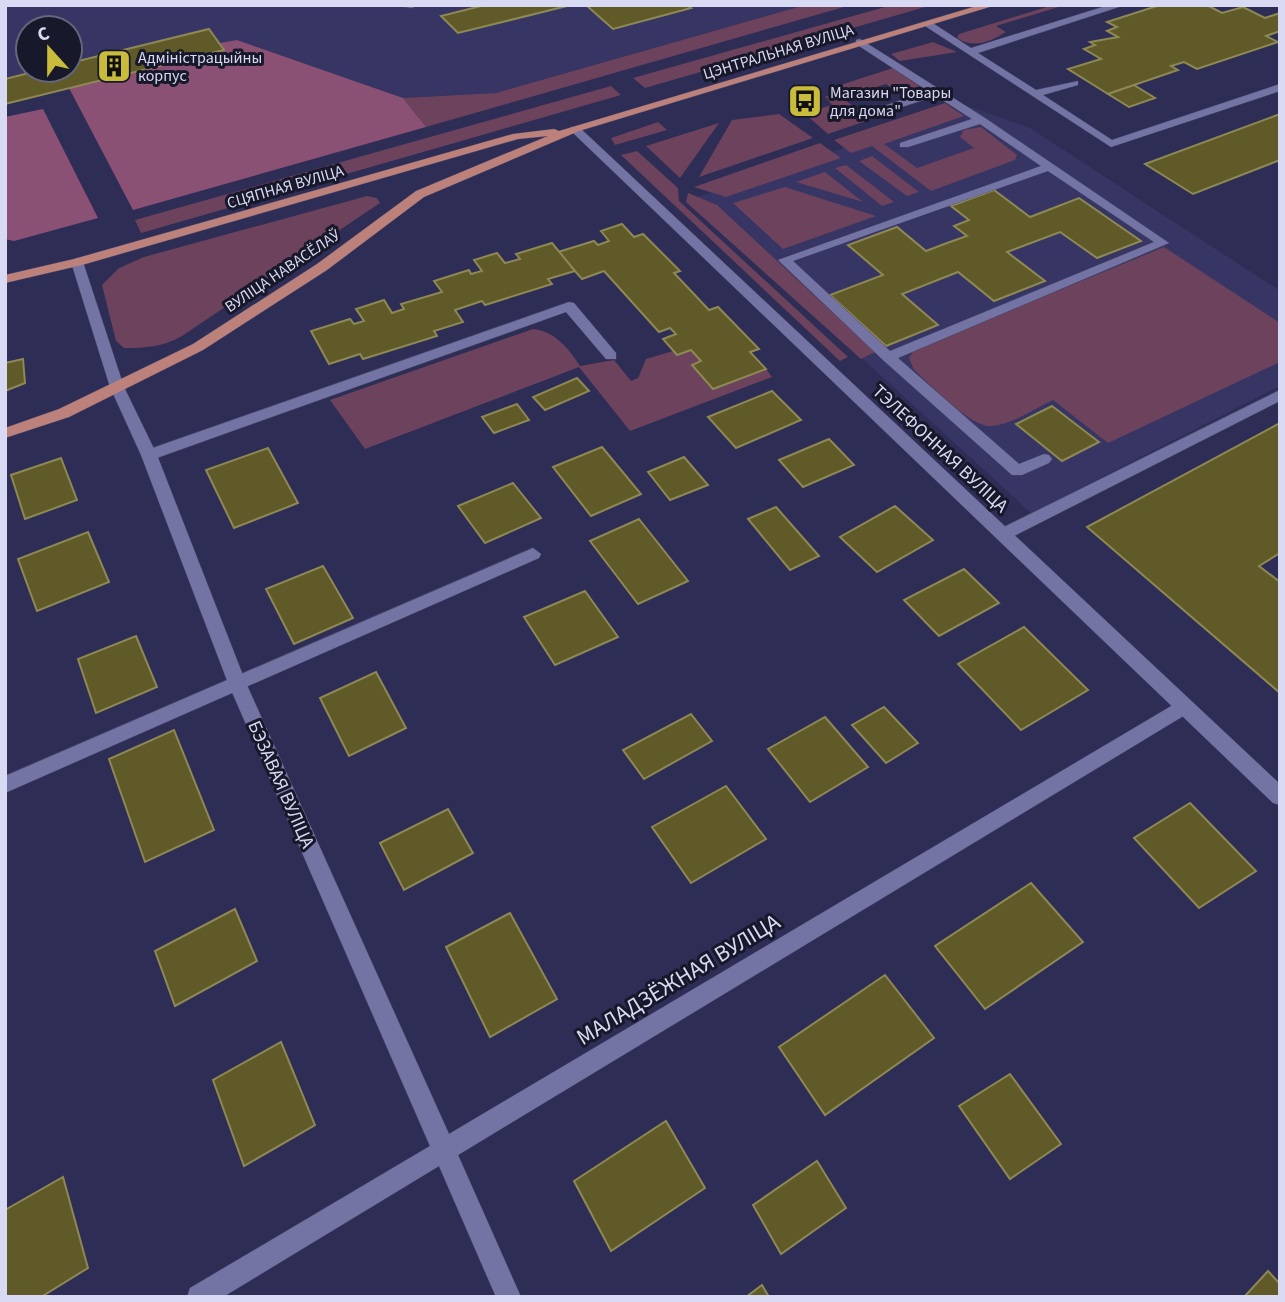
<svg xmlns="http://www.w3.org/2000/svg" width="1285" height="1302" viewBox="0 0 1285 1302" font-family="'Source Sans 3',sans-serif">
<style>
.built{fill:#373564;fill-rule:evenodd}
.green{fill:#6c425c}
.forest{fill:#8b5175}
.building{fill:#5f5a27;stroke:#8e8855;stroke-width:2}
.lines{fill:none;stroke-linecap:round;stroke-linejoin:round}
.service-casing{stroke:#49476a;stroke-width:1}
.minor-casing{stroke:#49476a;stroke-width:1}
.tertiary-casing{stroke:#49476a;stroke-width:1}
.primary-casing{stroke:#49476a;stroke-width:1}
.service{fill:#7374a3;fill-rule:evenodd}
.minor{fill:#7374a3;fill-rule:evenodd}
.tertiary{fill:#7374a3;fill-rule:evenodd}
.primary{fill:#bc817a;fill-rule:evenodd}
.labels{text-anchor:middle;stroke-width:6;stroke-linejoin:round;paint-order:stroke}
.far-street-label{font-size:16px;fill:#d8d9f3;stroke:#18182b}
.far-poi-label{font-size:16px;fill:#d8d9f3;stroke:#18182b;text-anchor:start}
.street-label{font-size:19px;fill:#d8d9f3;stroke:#18182b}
.near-street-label{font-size:23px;fill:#d8d9f3;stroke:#18182b}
</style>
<rect width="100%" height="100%" fill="#2e2d56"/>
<g class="built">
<path d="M5,5H805L496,93L403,98L237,40L220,44L224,50L5,104ZM28,28H70V70H28Z"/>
<path d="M968,106L1030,128L1280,291V386L1031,513L699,209L692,199Z"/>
</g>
<g class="green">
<path d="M805,5H851L426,127L403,98L496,93Z"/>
<path d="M892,5H932L645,88L633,78Z"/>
<path d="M1053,5H1065L996,26L1006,32C990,42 973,49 957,38L959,34Z"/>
<path d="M933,42L957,52L900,61L891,54Z"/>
<path d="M893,68L918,85L921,90L903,96L886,84L852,95L831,88Z"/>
<path d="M611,86L621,95L141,233L135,220Z"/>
<path d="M825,96L842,98L872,119L828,134L804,113L832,105Z"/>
<path d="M945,103L964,116L884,144L917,168L974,148L960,137L964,130L981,127L1017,155L1015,160L931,191L872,146L851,153L834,140Z"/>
<path d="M779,114L813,138L699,177L732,120Z"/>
<path d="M658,122L667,130L615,145L611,138Z"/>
<path d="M719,123L680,178L646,146Z"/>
<path d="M820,143L841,158L726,197L694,187Z"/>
<path d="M637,151L678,188L679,201L848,357L840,361L621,155Z"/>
<path d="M872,156L919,192L907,196L859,161Z"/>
<path d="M846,165L894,202L882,206L835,168Z"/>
<path d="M825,172L863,202L796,182Z"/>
<path d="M785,187L876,216L783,249L733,203Z"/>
<path d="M688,193L717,205L875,352L861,359L686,202Z"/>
<path d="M367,196L377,198L380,203L182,336C163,347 145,348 124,348L116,341L102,285L119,268L144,257Z"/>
<path d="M1164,247L1280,323V362L1108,443L1053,400C1034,409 1013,424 992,426C972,429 930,384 914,370L909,358L914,350Z"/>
<path d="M533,329C555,331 569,349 580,366L614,360L631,381L638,378L646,359L673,351L677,355L691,350L701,361L692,365L713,389L766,369L772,377L630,431L579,367L365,449L330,400Z"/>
</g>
<g class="forest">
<path d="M237,40L403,98L426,127L133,210L69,88L224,50L220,43Z"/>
<path d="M43,109L98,218L14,241L5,239V117Z"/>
</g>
<g class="building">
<path d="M485,5H571L458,33L441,16Z"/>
<path d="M586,5H687L691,8L613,29Z"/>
<path d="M1160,5H1207L1222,13L1243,7L1265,18L1280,13V31L1266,36L1278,42L1197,69L1184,62L1171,66L1178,70L1108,94L1068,69L1101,59L1084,49L1095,45L1090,42L1118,37L1107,31L1117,27L1107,22Z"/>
<path d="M209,29L224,50L5,104V79L41,70H70V63Z"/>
<path d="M1134,85L1155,98L1129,107L1108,94Z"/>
<path d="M1280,114V160L1193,194L1145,164Z"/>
<path d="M994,190L1030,217L1079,198L1141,241L1097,258L1060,232L1007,252L1045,281L994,301L958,272L902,294L938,325L886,346L830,295L883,275L848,245L897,227L926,251L947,243L967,236L954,226L969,220L951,206Z"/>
<path d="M622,224L634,237L643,234L680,271L674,273L709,310L718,307L759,349L750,352L766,369L713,389L692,365L701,361L691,350L677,355L663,339L676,334L670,328L659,332L604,271L582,279L558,252L594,241L598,245L609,241L601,231Z"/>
<path d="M552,243L575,271L548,279L552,284L485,305L482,301L455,310L463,322L434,331L437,336L363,359L360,354L329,364L311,331L350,319L354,324L364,321L356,309L384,300L392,313L404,309L401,304L442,292L434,281L469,270L471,274L482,271L474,260L497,253L505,263L520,259L516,254Z"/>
<path d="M23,359L25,383L5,391V363Z"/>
<path d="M577,378L589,391L545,410L533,397Z"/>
<path d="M772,391L801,420L736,448L708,417Z"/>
<path d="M517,404L529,420L494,433L482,417Z"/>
<path d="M1052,406L1099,442L1062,461L1016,424Z"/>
<path d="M1280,423V553L1259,566L1280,582V693L1087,527Z"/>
<path d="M829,439L854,465L803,487L779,460Z"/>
<path d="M602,447L641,494L591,516L553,467Z"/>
<path d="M268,448L298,503L234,528L206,470Z"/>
<path d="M684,457L708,485L670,500L648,472Z"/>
<path d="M61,458L77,500L25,519L11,475Z"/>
<path d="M513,483L541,518L485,543L458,506Z"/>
<path d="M895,506L933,540L877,572L840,537Z"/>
<path d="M776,507L819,556L790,570L748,519Z"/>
<path d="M639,519L688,581L638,604L590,541Z"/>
<path d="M88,532L109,582L37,611L18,559Z"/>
<path d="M323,566L353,618L294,644L266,589Z"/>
<path d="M964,569L999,603L939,636L904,600Z"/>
<path d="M585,591L618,637L555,665L524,617Z"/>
<path d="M1024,627L1088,690L1021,730L958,664Z"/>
<path d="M136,636L157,687L96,713L78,659Z"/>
<path d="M376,672L406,728L349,756L320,698Z"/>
<path d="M884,707L918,743L886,763L852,725Z"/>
<path d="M691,714L712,741L644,779L623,750Z"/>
<path d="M825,717L868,767L810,802L768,749Z"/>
<path d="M174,730L214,830L145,862L109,759Z"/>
<path d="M726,786L766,839L691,883L652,827Z"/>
<path d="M1190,803L1256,871L1199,908L1134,838Z"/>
<path d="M448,809L473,853L404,890L380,843Z"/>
<path d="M1031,883L1083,942L985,1009L935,946Z"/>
<path d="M235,909L257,961L175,1006L155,951Z"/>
<path d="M510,913L557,999L490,1037L446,947Z"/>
<path d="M885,975L934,1038L825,1115L779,1047Z"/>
<path d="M281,1042L315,1125L244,1166L213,1080Z"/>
<path d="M1010,1074L1061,1144L1010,1179L959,1106Z"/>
<path d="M666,1121L705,1188L611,1251L574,1181Z"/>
<path d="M817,1161L846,1208L781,1254L753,1205Z"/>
<path d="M63,1177L88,1268L41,1297H5V1210Z"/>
<path d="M1268,1271L1280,1284V1297H1244Z"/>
<path d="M762,1285L769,1297H746Z"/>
</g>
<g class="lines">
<g class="service-casing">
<g id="service">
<path d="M394,5H417L412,8Z"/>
<path d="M1109,5H1125L978,53L1036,90L1078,81V85L1043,95L1112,140L1280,84V91L1111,147L922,24L931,22L971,48Z"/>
<path d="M860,39L985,118L1169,243L898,358L1019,464L1044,454L1049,455L1052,459L1049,463L1022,475H1012L883,360L778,260L1041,166L980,124L908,147H900V143L972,119L936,96L883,113H875V109L928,91L856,44V40ZM1048,171L1154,242L890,351L793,261Z"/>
<path d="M569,302L574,303L616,353V359H606L566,312L154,459L149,460L141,455L144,451Z"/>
<path d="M1280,390V401L1010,538L1004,540L996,534L998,530Z"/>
<path d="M533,548L541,554L539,558L5,793V776Z"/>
</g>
</g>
<g class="minor-casing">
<path id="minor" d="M77,258L83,262L124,387L157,455L246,683L449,1134L1178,702L1184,699L1190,702L1193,707L1190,712L458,1155L521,1297H496L439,1166L223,1297H187L190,1288L430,1146L228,683L141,455L110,387L71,262Z"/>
</g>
<g class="tertiary-casing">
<path id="tertiary" d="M571,127H579L1280,784V805L1273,803L571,131Z"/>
</g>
<g class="primary-casing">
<path id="primary" d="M980,5H996L579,131L424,197L327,270L203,350L69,417L5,438V428L59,409L193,344L317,264L416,191L548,136L518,139L82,265L5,283V275L74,259L513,134L554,129L559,131Z"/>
</g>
<use href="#service" class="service"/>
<use href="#minor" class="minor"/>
<use href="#tertiary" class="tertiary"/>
<use href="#primary" class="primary"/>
</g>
<defs>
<g id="building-square" transform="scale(1.75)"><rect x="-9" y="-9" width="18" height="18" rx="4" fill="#c9bb3b" stroke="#18182b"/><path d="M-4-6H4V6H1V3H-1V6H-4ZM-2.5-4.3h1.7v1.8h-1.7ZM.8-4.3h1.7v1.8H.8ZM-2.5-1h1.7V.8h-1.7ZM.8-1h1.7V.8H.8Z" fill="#111"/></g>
<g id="bus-square" transform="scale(1.75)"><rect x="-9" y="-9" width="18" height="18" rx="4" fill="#c9bb3b" stroke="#18182b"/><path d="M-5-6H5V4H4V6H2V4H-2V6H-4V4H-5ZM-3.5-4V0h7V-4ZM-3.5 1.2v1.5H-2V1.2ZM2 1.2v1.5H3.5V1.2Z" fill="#111"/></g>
</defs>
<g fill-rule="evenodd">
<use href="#building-square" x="114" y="66"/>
<use href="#bus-square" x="805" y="101"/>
</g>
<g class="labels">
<g class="far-street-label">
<text transform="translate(778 51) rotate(-17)" y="6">ЦЭНТРАЛЬНАЯ ВУЛІЦА</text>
<text transform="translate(285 186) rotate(-16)" y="6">СЦЯПНАЯ ВУЛІЦА</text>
<text transform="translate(282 270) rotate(-34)" y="6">ВУЛІЦА НАВАСЁЛАЎ</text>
</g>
<g class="far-poi-label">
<text x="138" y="63">Адміністрацыйны<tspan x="138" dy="18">корпус</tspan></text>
<text x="830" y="98">Магазин "Товары<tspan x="830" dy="18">для дома"</tspan></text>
</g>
<g class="street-label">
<text transform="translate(941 448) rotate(43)" y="7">ТЭЛЕФОННАЯ ВУЛІЦА</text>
<text transform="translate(282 784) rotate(66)" y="7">БЭЗАВАЯ ВУЛІЦА</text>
</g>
<g class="near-street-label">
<text transform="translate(678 979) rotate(-31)" y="8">МАЛАДЗЁЖНАЯ ВУЛІЦА</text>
</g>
</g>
<rect width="1285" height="1302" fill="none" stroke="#d8d9f3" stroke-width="14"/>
<g transform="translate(49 49) rotate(339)"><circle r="33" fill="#18182b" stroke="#65657b" stroke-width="2"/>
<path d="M0-5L12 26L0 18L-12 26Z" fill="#c9bb3b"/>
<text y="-10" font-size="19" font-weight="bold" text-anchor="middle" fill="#d8d9f3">С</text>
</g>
</svg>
